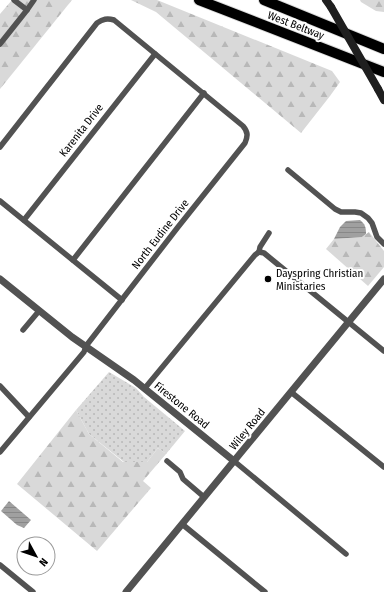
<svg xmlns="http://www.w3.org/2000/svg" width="384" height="592" viewBox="0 0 384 592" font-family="'Fira Sans Condensed',sans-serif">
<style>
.green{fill:url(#green-dots)}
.forest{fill:url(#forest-firs)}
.water{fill:url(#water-rules)}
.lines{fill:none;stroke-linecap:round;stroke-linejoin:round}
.motorway-casing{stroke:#dbdbdb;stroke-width:12}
.minor{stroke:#525252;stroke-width:5.5}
.tertiary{stroke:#525252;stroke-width:7}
.secondary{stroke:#1f1f1f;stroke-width:8}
.motorway{stroke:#000;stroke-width:10}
.secondary-bridge{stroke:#1f1f1f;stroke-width:8}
.poi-dot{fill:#000;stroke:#fff;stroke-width:1.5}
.labels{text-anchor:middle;stroke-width:4;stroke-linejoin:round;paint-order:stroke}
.street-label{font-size:11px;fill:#000;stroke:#fff}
.poi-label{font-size:11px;fill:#000;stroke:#fff;text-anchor:start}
</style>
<defs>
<pattern id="green-dots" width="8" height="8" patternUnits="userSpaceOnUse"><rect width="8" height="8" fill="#d9d9d9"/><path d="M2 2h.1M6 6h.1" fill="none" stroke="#b8b8b8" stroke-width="1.8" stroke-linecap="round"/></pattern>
<pattern id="forest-firs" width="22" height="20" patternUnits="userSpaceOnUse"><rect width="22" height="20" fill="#d9d9d9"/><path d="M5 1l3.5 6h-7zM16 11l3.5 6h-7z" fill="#b8b8b8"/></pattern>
<pattern id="water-rules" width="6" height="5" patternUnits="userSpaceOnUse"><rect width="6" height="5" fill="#a0a0a0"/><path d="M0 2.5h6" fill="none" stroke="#888"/></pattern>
</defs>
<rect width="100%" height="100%" fill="#fff"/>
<path class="green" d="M109,372L136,388L144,397L185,431L166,454L158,448L147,462H124L89,434L76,410Z"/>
<g class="forest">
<path d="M12,0H72L0,89V14Z"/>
<path d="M131,0H157L332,71L340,82L330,96L301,133L156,12Z"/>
<path d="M360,0H384V12L376,11L361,2Z"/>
<path d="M369,232L384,251V267L368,286L326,249L334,239L362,237Z"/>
<path d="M76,410L89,434L123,462H147L158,448L166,454L143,481L151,488L97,551L17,484Z"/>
</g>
<g class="water">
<path d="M360,220C365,224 366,227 366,234L362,237L334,239L340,227L346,221Z"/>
<path d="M9,501L31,520L24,528L17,525L1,511Z"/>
</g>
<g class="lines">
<g class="motorway-casing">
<g id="motorway">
<path d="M199,0L384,72"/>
<path d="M264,0L384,49"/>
</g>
</g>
<g class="minor">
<path d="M27,10L34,0"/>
<path d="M0,44L27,10L14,0"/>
<path d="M0,147L97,23C103,19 107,18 114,20L243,126C248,132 248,136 245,143L178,227L86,346L84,352L0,452"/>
<path d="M288,170L335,209L341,212H355L361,213L368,218L372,223L377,237L384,244"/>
<path d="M0,201L122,300"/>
<path d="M24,220L155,54"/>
<path d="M259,252L264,253L384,351"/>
<path d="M259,252L260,247L269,233"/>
<path d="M73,260L204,93"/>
<path d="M23,330L39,311"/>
<path d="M0,386L29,417"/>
<path d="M145,388L255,255L259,252"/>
<path d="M291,392L384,467"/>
<path d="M167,461L180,472L183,479L204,497"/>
<path d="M234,461L346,554"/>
<path d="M182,524L265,592"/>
<path d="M0,565L33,592"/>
</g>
<g class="tertiary">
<path d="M0,279L72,337L134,380L234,461"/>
<path d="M126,592L384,279"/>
</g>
<g class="secondary">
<path d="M326,0L331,7"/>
<path d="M378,89L384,100"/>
</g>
<use href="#motorway" class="motorway"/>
<path class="secondary-bridge" d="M331,7L378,89"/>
</g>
<circle class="poi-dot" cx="268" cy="279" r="4"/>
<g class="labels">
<g class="street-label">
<text transform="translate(296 25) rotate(21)" y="4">West Beltway</text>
<text transform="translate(81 130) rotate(-52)" y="4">Karenita Drive</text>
<text transform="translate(160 234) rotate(-52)" y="4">North Eudine Drive</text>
<text transform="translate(182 405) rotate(39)" y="4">Firestone Road</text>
<text transform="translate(247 429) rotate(-51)" y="4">Wiley Road</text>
</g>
<g class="poi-label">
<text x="276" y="277">Dayspring Christian<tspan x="276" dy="13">Ministaries</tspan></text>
</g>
</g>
<g transform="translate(36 556) rotate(130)"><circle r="19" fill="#ffffff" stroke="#999999"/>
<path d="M0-3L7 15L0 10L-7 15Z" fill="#000000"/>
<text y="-6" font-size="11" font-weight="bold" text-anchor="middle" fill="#000000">N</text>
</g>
</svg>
